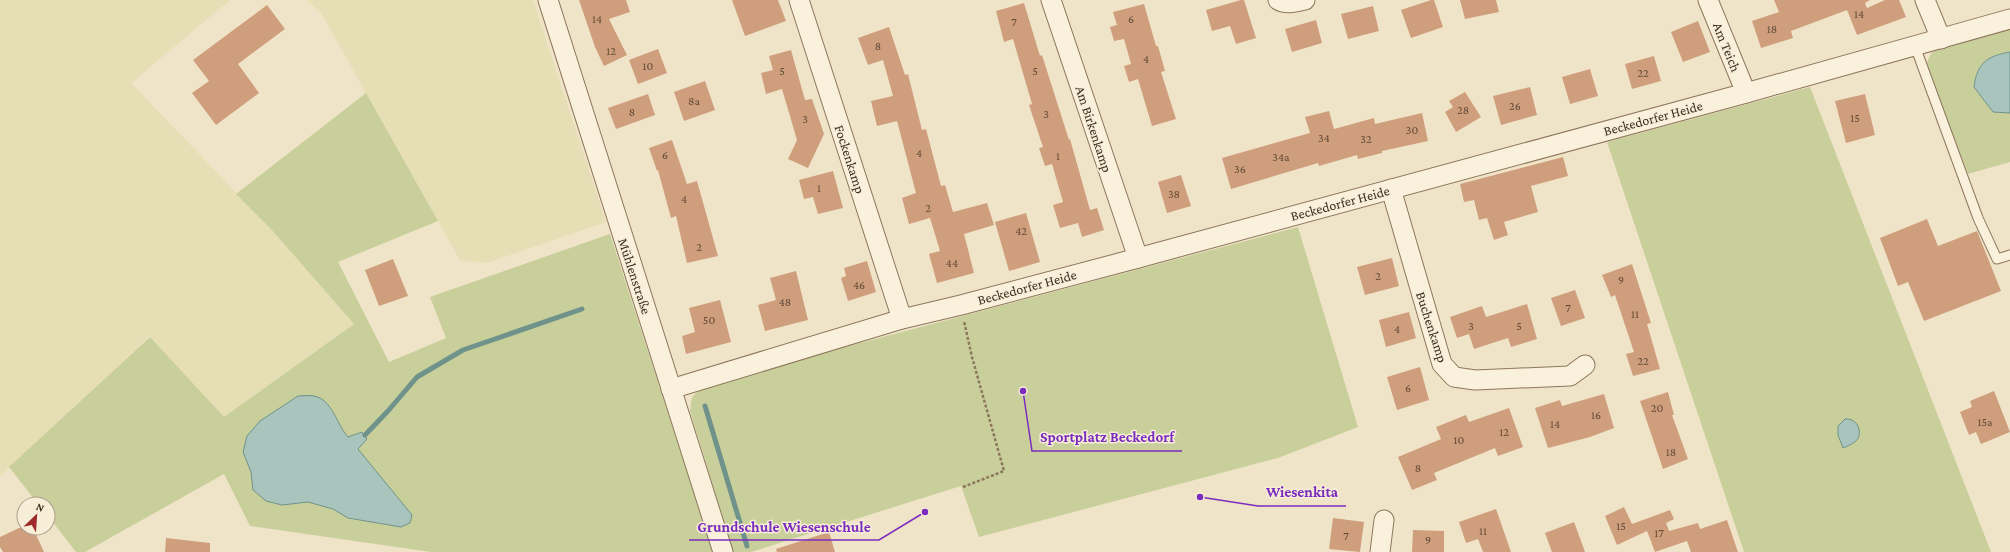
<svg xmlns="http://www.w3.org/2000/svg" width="2010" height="552" viewBox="0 0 2010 552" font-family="'Crimson Pro',serif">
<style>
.farmland{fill:#e6deb5}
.green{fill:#c9cf9b}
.water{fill:#a9c4bc;stroke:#6f938a}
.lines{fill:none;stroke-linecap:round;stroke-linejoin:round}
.stream{stroke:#6f938a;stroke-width:5}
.building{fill:#cf9f7d}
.service-casing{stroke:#8d765c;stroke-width:11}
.minor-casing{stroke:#8d765c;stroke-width:21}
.path{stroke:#8d765c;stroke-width:2.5;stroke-dasharray:3 2;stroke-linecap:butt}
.service{stroke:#faf1dc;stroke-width:9}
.minor{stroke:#faf1dc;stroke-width:19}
.labels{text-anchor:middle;stroke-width:3;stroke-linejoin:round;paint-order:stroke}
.number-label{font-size:12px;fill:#624a37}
.street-label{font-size:14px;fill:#3d2e20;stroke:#f7eed8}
.leader{fill:none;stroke:#7b2cbf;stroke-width:1.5}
.callout-dot{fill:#7b2cbf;stroke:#f7eed8;stroke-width:1.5}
.callout-label{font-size:15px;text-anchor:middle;font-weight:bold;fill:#7b2cbf;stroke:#f7eed8;stroke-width:3;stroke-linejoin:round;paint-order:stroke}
</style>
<rect width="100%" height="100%" fill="#f0e4c8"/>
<g class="farmland">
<path d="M0,0H230L131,83L271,229L354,324L224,417L149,337L0,476Z"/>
<path d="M307,0H533L606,222L487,263L460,260L321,13Z"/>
</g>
<g class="green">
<path d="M2010,29V52C1987,56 1977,63 1974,87L1993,112L2010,113V162L1968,174L1931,78L1927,62L1932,52Z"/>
<path d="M1810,87L1991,552H1744L1607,142Z"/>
<path d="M366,93L438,221L338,262L389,362L446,338L430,297L610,234L713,552H431L250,526L224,474L85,552H76L48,516V504H38L9,467L150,337L224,417L354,324L271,229L236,194Z"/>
<path d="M1298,227L1358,427L1278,458L979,537L961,486L751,552H733L690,411L692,397L705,384Z"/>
</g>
<g class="water">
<path d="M2010,52V113L1993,112L1974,87C1977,63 1987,56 2010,52Z"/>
<path d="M298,396C303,396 309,395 314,396C332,399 337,425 348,437L362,432L367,439L358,449L412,515L410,523L401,527L348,518L333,509L308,502L282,505L266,501L253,490L251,472L243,452L247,436L260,421Z"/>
<path d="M1845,419C1855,418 1861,427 1859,436C1858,442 1848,446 1843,448L1838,435V426Z"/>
</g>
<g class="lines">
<g class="stream">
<path d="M705,406L747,546"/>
<path d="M365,435L388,411L417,377L463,350L582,309"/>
</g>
</g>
<g class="building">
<path d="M579,0H626L630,12L609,19L627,55L604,66L595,47Z"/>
<path d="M732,0H778L786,21L745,36Z"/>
<path d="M1241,0H1244L1256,38L1236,44L1230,26L1212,31L1206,10Z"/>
<path d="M1431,0H1434L1443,27L1411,38L1401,10Z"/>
<path d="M1460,0H1496L1499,12L1465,19Z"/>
<path d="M1774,0H1870L1865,3L1867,8L1885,0H1899L1906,17L1857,35L1847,10L1791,31L1793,38L1761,48L1752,21L1779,12Z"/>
<path d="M1024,3L1040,56L1042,55L1069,140L1070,139L1090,210L1097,208L1104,230L1082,237L1078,223L1060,228L1053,205L1063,202L1052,164L1045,166L1039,148L1043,147L1029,105L1032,104L1013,39L1004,42L996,11Z"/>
<path d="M1144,4L1156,46H1158L1165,71L1161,72L1176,119L1152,126L1138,79L1129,82L1124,66L1131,64L1124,39L1114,41L1110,27L1117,25L1113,12Z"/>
<path d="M267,5L285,29L238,64L259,93L216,125L192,93L209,81L193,60Z"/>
<path d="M1373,6L1379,31L1348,39L1341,14Z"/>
<path d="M1316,20L1322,43L1292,52L1285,29Z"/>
<path d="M1698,21L1710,52L1683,62L1671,32Z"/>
<path d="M889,27L905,75L908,74L922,130L926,129L941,186L945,185L953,212L987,203L994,225L964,234L974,273L937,283L929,254L940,251L930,218L909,224L902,198L916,193L897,121L877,126L871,101L893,96L883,60L868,65L858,38Z"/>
<path d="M658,49L667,73L638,84L629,60Z"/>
<path d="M791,50L805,100L812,99L824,134L808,168L788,159L797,140L782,89L766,94L761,73L773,70L769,56Z"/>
<path d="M1654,56L1661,81L1632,89L1625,64Z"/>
<path d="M1590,69L1598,96L1570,104L1562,77Z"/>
<path d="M705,81L715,110L684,121L674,92Z"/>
<path d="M1530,87L1537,115L1501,125L1493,96Z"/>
<path d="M1465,92L1481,117L1456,132L1445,112L1453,107L1449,101Z"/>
<path d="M648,94L655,115L616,129L608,108Z"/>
<path d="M1865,94L1875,135L1846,143L1835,101Z"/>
<path d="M1329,111L1334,129L1374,118L1375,124L1422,113L1428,141L1382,151V153L1358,159L1357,155L1319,166L1318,163L1231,189L1222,158L1310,133L1305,117Z"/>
<path d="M672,140L687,184L697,181L718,256L687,263L676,216L671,218L658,170L657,171L649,148Z"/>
<path d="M1563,157L1568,176L1531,186L1538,212L1504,222L1508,235L1494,240L1487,218L1479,220L1474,200L1464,202L1460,184Z"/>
<path d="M833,171L843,208L818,214L813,197L804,199L799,180Z"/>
<path d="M1181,175L1191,206L1167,213L1158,182Z"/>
<path d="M1026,213L1040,262L1009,271L995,222Z"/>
<path d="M1927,219L1938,246L1977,231L2001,291L1924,321L1908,282L1898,286L1880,238Z"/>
<path d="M1392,258L1399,286L1365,295L1357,267Z"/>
<path d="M393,259L408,296L379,306L365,270Z"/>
<path d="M867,261L876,292L848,301L841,278L846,276L844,268Z"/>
<path d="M1632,264L1651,323L1647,324L1660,369L1633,376L1626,354L1634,352L1615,295L1611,297L1602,275Z"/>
<path d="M796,271L808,320L765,331L758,305L776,300L770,278Z"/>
<path d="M1575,290L1585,318L1561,326L1551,298Z"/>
<path d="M720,300L731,342L686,354L682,336L695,332L689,308Z"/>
<path d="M1527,304L1537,339L1511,347L1508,338L1474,349L1469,334L1457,338L1450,317L1482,306L1486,317Z"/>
<path d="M1409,312L1416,338L1386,347L1379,320Z"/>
<path d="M1420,367L1429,400L1397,410L1387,377Z"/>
<path d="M1994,391L2010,432L1981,444L1976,432L1969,435L1960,412L1972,407L1970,401Z"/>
<path d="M1668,392L1674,415H1672L1688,459L1663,469L1640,401Z"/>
<path d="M1604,394L1614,428L1590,437L1548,448L1535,408L1560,400L1562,406Z"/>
<path d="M1509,408L1523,447L1498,456L1495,448L1434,473L1437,480L1412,490L1398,457L1441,439L1436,427L1466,415L1469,422Z"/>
<path d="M1624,507L1632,524L1670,510L1674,519L1666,523L1669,531L1698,523L1700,529L1727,520L1738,552H1691L1687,541L1655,552L1647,531L1617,545L1605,516Z"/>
<path d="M1496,509L1511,552H1483L1478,539L1466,543L1459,522Z"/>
<path d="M1333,518L1364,522L1360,552L1329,549Z"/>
<path d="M1574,522L1585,552H1552L1545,533Z"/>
<path d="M19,528H33L44,552H3L0,547V537Z"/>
<path d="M1413,530L1444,531V552H1412Z"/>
<path d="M829,532L835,552H777L776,549Z"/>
<path d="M166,538L210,543V552H165Z"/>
</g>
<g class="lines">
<g class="service-casing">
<path id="service" d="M1915,46L1978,218L1997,259L2010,255"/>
</g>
<g class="minor-casing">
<g id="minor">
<path d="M548,0L723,552"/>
<path d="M799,0L902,319"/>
<path d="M1051,0L1138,258"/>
<path d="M1278,0C1286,5 1296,2 1305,0"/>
<path d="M1708,0L1746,93"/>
<path d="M1925,0L1941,39"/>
<path d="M1391,189L1442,364L1454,377L1475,380L1570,376L1585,365"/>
<path d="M671,389L902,319L961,305L1138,258L1746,93L2010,19"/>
<path d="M1380,552L1384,520"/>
</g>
</g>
<path class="path" d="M963,487L1004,471L972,357L964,321"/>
<use href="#service" class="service"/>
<use href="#minor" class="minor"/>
</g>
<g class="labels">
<g class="number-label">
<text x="1859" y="18">14</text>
<text x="597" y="23">14</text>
<text x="1131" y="23">6</text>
<text x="1014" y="26">7</text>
<text x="1772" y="33">18</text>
<text x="878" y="50">8</text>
<text x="611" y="55">12</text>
<text x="1146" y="63">4</text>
<text x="648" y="70">10</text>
<text x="782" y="75">5</text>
<text x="1035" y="75">5</text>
<text x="1643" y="77">22</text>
<text x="694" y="105">8a</text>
<text x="1515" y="110">26</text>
<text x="1463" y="114">28</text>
<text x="632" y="116">8</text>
<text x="1046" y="118">3</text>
<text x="1855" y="122">15</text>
<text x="805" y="123">3</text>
<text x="1412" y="134">30</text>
<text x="1324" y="142">34</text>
<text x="1366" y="143">32</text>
<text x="919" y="157">4</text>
<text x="665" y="159">6</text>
<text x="1058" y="160">1</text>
<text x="1281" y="161">34a</text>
<text x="1240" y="173">36</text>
<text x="819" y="192">1</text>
<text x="1174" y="198">38</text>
<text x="684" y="203">4</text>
<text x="928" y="212">2</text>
<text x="1021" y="235">42</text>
<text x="699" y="251">2</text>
<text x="952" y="267">44</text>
<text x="1378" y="280">2</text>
<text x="1621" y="284">9</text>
<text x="859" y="289">46</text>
<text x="785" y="306">48</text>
<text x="1568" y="312">7</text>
<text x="1635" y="318">11</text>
<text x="709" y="324">50</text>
<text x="1471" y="330">3</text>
<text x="1519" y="330">5</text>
<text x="1397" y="333">4</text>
<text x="1643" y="365">22</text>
<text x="1408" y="392">6</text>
<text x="1657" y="412">20</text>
<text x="1596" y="419">16</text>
<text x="1985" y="426">15a</text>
<text x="1555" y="428">14</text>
<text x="1504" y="436">12</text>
<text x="1459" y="444">10</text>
<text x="1671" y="456">18</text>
<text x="1418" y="472">8</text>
<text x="1621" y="530">15</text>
<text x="1483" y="535">11</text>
<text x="1659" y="537">17</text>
<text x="1346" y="540">7</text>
<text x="1428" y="544">9</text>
</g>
<g class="street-label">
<text transform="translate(1727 47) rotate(68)" y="5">Am Teich</text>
<text transform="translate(1653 118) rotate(-15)" y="5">Beckedorfer Heide</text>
<text transform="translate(1094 129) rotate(72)" y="5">Am Birkenkamp</text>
<text transform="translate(850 159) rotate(72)" y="5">Fockenkamp</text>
<text transform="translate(1340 203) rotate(-15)" y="5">Beckedorfer Heide</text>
<text transform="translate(635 276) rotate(72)" y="5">Mühlenstraße</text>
<text transform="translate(1027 287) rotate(-15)" y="5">Beckedorfer Heide</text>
<text transform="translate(1432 327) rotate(72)" y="5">Buchenkamp</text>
</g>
</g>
<path class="leader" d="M1023 391L1032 451H1182M1200 497L1258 506H1346M925 512L879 540H689"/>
<g class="callout-dot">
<circle cx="1023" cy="391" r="4"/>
<circle cx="1200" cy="497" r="4"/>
<circle cx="925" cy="512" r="4"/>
</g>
<g class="callout-label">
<text x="1107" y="442">Sportplatz Beckedorf</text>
<text x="1302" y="497">Wiesenkita</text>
<text x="784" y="532">Grundschule Wiesenschule</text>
</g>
<g transform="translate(36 516) rotate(25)"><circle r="19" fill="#f7eed8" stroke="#ada18e"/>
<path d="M0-3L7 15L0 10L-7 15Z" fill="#9e2a2b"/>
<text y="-6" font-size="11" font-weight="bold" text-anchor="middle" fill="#3d2e20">N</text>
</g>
</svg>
